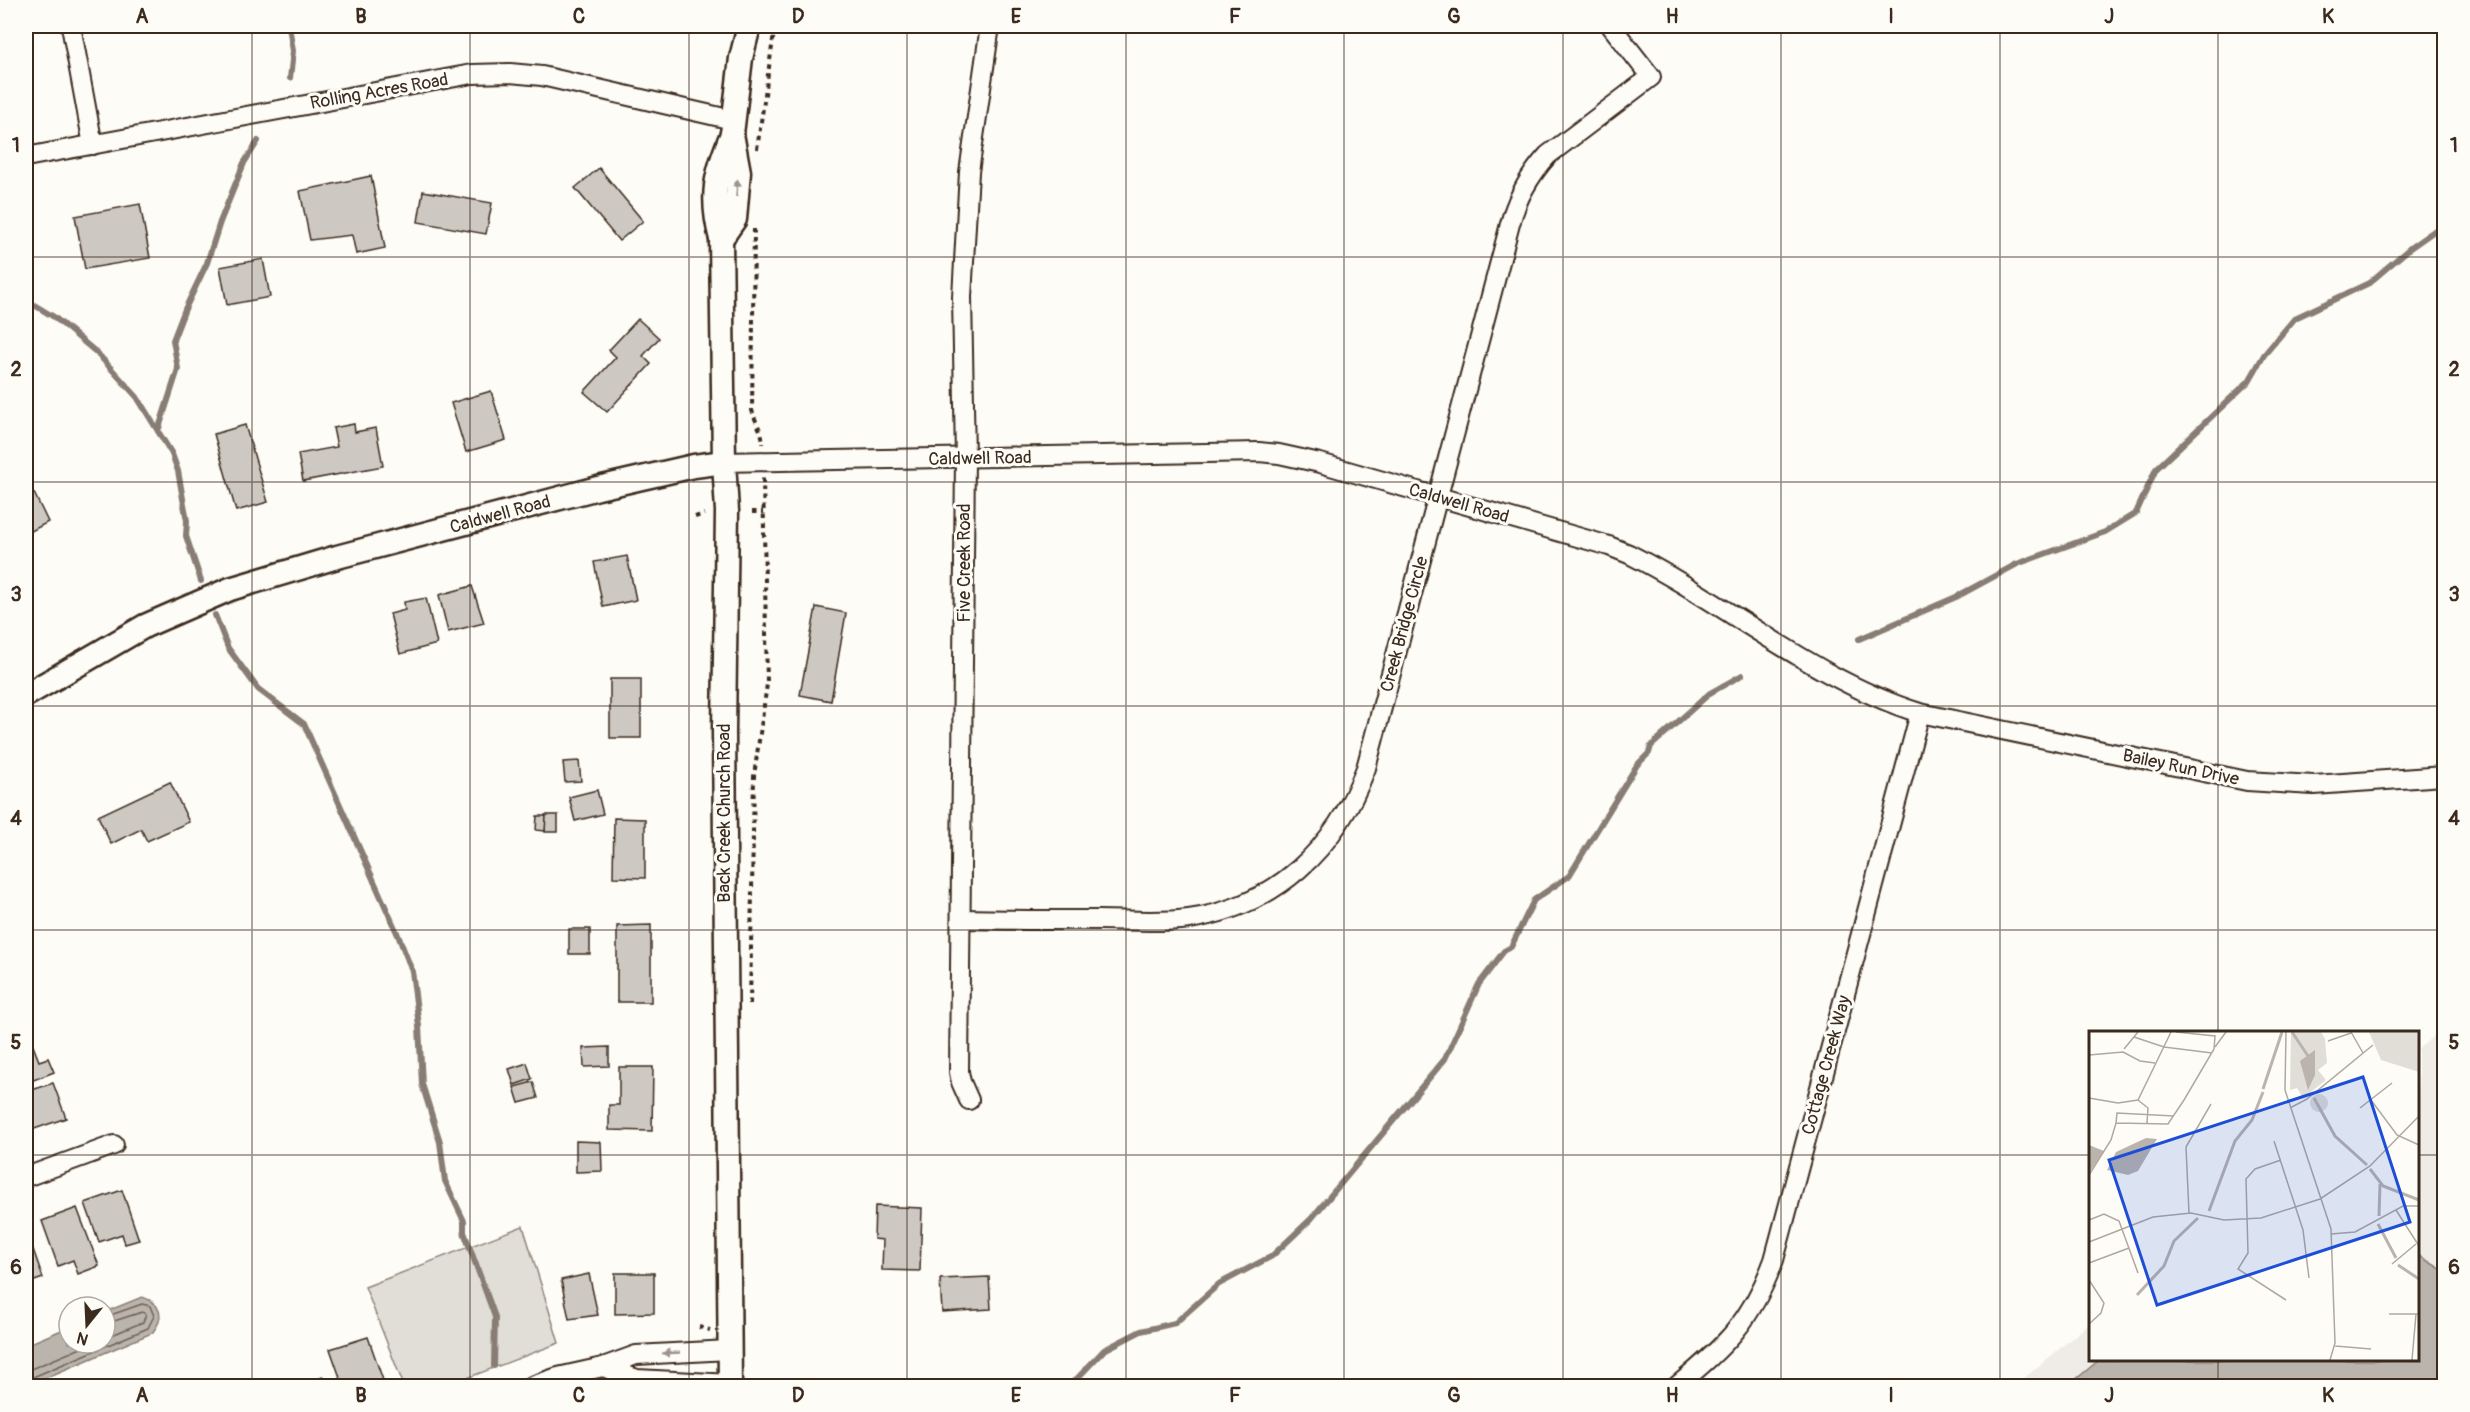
<svg xmlns="http://www.w3.org/2000/svg" width="2470" height="1412" viewBox="0 0 2470 1412" font-family="Pangolin,sans-serif">
<style>
.built{fill:#efece7}
.green{fill:#e1ded7;stroke:#8e847a;stroke-width:1.5}
.water{fill:#bbb4ad;stroke:#887d74;stroke-width:1.5}
.lines{fill:none;stroke-linecap:round;stroke-linejoin:round}
.shore{stroke:#6e6157;stroke-width:1.5}
.stream{stroke:#887d74;stroke-width:6}
.building{fill:#cdc8c2;stroke:#3b2a1e;stroke-width:1.5}
.minor-casing{stroke:#3b2a1e;stroke-width:22}
.tertiary-casing{stroke:#3b2a1e;stroke-width:27}
.path{stroke:#3b2a1e;stroke-width:4;stroke-dasharray:4.5 4.5;stroke-linecap:butt}
.minor{stroke:#fdfcf7;stroke-width:18}
.tertiary{stroke:#fdfcf7;stroke-width:22}
.oneway{fill:#9c938a}
.grid{fill:none;stroke:#3b2a1e;stroke-width:1.5;stroke-opacity:0.55}
.labels{text-anchor:middle;stroke-width:6;stroke-linejoin:round;paint-order:stroke}
.street-label{font-size:18px;fill:#3b2a1e;stroke:#fdfcf7}
.inset-river{fill:none;stroke:#bbb4ad;stroke-width:3}
.inset-road{fill:none;stroke:#afa8a0;stroke-width:1.5}
.view{fill:#1d4ed8;fill-opacity:0.15;stroke:#1d4ed8;stroke-width:3}
.inset-edge{fill:none;stroke:#3b2a1e;stroke-width:3}
.neatline{fill:none;stroke:#3b2a1e;stroke-width:2}
.grid-label{font-size:20px;text-anchor:middle;font-weight:bold;fill:#3b2a1e}
</style>
<rect width="100%" height="100%" fill="#fdfcf7"/>
<filter id="ink" filterUnits="userSpaceOnUse"><feTurbulence type="fractalNoise" baseFrequency=".0167" numOctaves="2"/><feDisplacementMap in="SourceGraphic" scale="12" xChannelSelector="R" yChannelSelector="G"/><feConvolveMatrix kernelMatrix="1 2 1 2 8 2 1 2 1" color-interpolation-filters="sRGB"/></filter>
<g filter="url(#ink)">
<path class="built" d="M2442,1029L2444,1030V1386H2015L2090,1323V1360H2418V1049Z"/>
<path class="green" d="M523,1226L559,1343L446,1386H404L365,1287Z"/>
<g class="water">
<path d="M2418,1255L2444,1271V1386H2068L2099,1360H2418Z"/>
<path d="M142,1297C162,1303 165,1318 152,1333L26,1386V1345L69,1327V1343H105V1312Z"/>
</g>
<g class="lines">
<g class="shore">
<path d="M105,1324L142,1312L146,1314L143,1322L105,1338"/>
<path d="M26,1371L93,1343"/>
<path d="M26,1380L148,1328L154,1316L150,1306L142,1304L105,1317"/>
</g>
<g class="stream">
<path d="M289,26L293,51L290,78"/>
<path d="M26,300L54,317L97,353L137,397L172,454L178,471L187,521L186,536L201,581"/>
<path d="M158,431L178,369L173,340L185,309L207,263L220,222L244,163L258,141"/>
<path d="M215,615L228,648L258,689L304,724L398,935L412,971L419,1026L422,1084L440,1142L445,1181L464,1221V1232L495,1317L494,1366"/>
<path d="M1859,639L1956,597L2017,564L2105,532L2136,513L2156,469L2249,381L2264,355L2295,318L2369,283L2410,248L2444,224"/>
<path d="M1070,1386L1104,1350L1141,1331L1175,1323L1219,1284L1272,1256L1311,1219L1445,1059L1479,984L1504,951L1511,947L1534,900L1569,876L1637,765L1649,753L1651,746L1710,693L1742,675"/>
</g>
</g>
<g class="building">
<path d="M599,168L643,221L619,241L575,188Z"/>
<path d="M371,176L385,248L356,254L352,235L310,240L300,191Z"/>
<path d="M423,191L492,203L486,234L418,222Z"/>
<path d="M140,204L150,258L85,269L75,216Z"/>
<path d="M263,259L270,297L227,305L220,267Z"/>
<path d="M638,319L659,338L643,356L651,364L607,412L584,392L616,357L609,350Z"/>
<path d="M491,391L506,440L466,452L451,403Z"/>
<path d="M354,424L355,432L376,428L383,466L303,481L298,454L337,447L333,428Z"/>
<path d="M245,425L268,502L236,511L214,434Z"/>
<path d="M34,493L48,522L26,534V497Z"/>
<path d="M627,556L636,600L603,607L594,562Z"/>
<path d="M472,586L484,623L448,632L439,595Z"/>
<path d="M426,598L437,644L400,654L390,614L405,610L404,602Z"/>
<path d="M816,607L846,613L831,701L800,695Z"/>
<rect x="610" y="679" width="31" height="59"/>
<path d="M579,761L581,781L565,782L563,762Z"/>
<path d="M170,782L189,822L147,841L141,829L111,844L98,816Z"/>
<path d="M597,790L603,814L575,821L569,797Z"/>
<rect x="545" y="815" width="13" height="17"/>
<path d="M537,816H546L545,831L536,830Z"/>
<path d="M614,818L645,819V878L613,877Z"/>
<path d="M651,925V1002H617V926Z"/>
<rect x="569" y="929" width="21" height="25"/>
<path d="M30,1038L39,1061L48,1058L54,1072L26,1083V1040Z"/>
<path d="M609,1047V1066L584,1067L583,1048Z"/>
<path d="M527,1063L532,1079L514,1085L509,1069Z"/>
<path d="M619,1067H653L652,1131L609,1130V1105H619Z"/>
<path d="M533,1082L538,1098L519,1103L514,1087Z"/>
<path d="M53,1083L66,1118L26,1132V1092Z"/>
<path d="M576,1141L601,1142L602,1171L576,1172Z"/>
<path d="M122,1190L139,1240L125,1244L122,1234L99,1242L85,1203Z"/>
<path d="M875,1206L922,1208L920,1271L882,1270L883,1240L874,1239Z"/>
<path d="M77,1208L99,1266L78,1274L73,1260L58,1266L42,1221Z"/>
<path d="M26,1229L43,1278L29,1283L26,1273Z"/>
<path d="M615,1273H654V1313L615,1314Z"/>
<path d="M589,1274L598,1315L569,1319L561,1280Z"/>
<path d="M989,1277L991,1309L942,1312L940,1279Z"/>
<path d="M368,1337L385,1386H343L330,1349Z"/>
<path d="M323,1377L326,1386H297Z"/>
</g>
<g class="lines">
<g class="minor-casing">
<g id="minor">
<path d="M71,26L93,145"/>
<path d="M26,157L472,74L510,73L542,76L733,120"/>
<path d="M724,462L1259,452L1279,454L1320,463L1609,546L1629,554C1728,604 1814,680 1920,713L2247,781L2314,785L2444,776"/>
<path d="M961,919C1007,920 1052,920 1098,920C1128,920 1159,923 1189,919C1276,906 1336,849 1366,768L1510,224C1517,197 1529,176 1548,155L1651,77L1611,26"/>
<path d="M969,1100L961,1082L959,1072L965,458L962,297L969,172L990,26"/>
<path d="M26,1177L114,1145"/>
<path d="M603,1367L637,1379L731,1384"/>
<path d="M532,1386L558,1377L603,1367L636,1355L729,1350"/>
<path d="M1677,1386C1726,1345 1751,1322 1774,1260L1920,713"/>
</g>
</g>
<g class="tertiary-casing">
<g id="tertiary">
<path d="M721,239L735,219L739,172L732,134L741,58L749,26"/>
<path d="M26,695L145,626L230,589L337,557L598,488L694,466L724,462"/>
<path d="M730,1386L724,731L727,511L724,462L721,239C710,197 715,174 732,134"/>
</g>
</g>
<g class="path">
<path d="M757,149L775,26"/>
<path d="M754,229L752,410C755,422 763,432 763,444"/>
<path d="M752,512H763"/>
<path d="M695,517L704,514"/>
<path d="M750,1004L754,776L767,684L763,478"/>
<path d="M699,1327L710,1330"/>
</g>
<use href="#minor" class="minor"/>
<use href="#tertiary" class="tertiary"/>
</g>
<defs><path id="oneway-solid" d="M-6-.8H1V-3.2L6.5 0L1 3.2V.8H-6Z" transform="scale(1.5)"/></defs>
<g class="oneway">
<use href="#oneway-solid" transform="translate(737 188) rotate(-86)"/>
<use href="#oneway-solid" transform="translate(671 1353) rotate(177)"/>
</g>
</g>
<path class="grid" d="M252,26V1386M470,26V1386M689,26V1386M907,26V1386M1126,26V1386M1344,26V1386M1563,26V1386M1781,26V1386M2000,26V1386M2218,26V1032M26,257H2444M26,482H2444M26,706H2444M26,930H2444M26,1155H2090M2418,1155H2444M2218,1360V1386"/>
<g class="labels">
<g class="street-label">
<text transform="translate(379 91) rotate(-10)" y="6">Rolling Acres Road</text>
<text transform="translate(980 458) rotate(-1)" y="6">Caldwell Road</text>
<text transform="translate(1459 503) rotate(16)" y="6">Caldwell Road</text>
<text transform="translate(500 514) rotate(-15)" y="6">Caldwell Road</text>
<text transform="translate(964 563) rotate(-90)" y="6">Five Creek Road</text>
<text transform="translate(1404 624) rotate(-75)" y="6">Creek Bridge Circle</text>
<text transform="translate(2181 767) rotate(12)" y="6">Bailey Run Drive</text>
<text transform="translate(724 813) rotate(-90)" y="6">Back Creek Church Road</text>
<text transform="translate(1826 1065) rotate(-75)" y="6">Cottage Creek Way</text>
</g>
</g>
<g transform="translate(2089 1031)">
<rect width="330" height="330" fill="#fdfcf7"/>
<path d="M202,1H232L236,8L238,32L229,39L237,49L214,67L208,57L201,59ZM280,1H330V41L292,29ZM221 72a9 9 0 1 1 18 0a9 9 0 1 1-18 0Z" fill="#e1ded7"/>
<path d="M226,19V44L219,59L211,30ZM57,107L68,108L49,140L39,144L18,139L27,121ZM0,114L15,120L0,142Z" fill="#bbb4ad"/>
<path class="inset-river" d="M203,1L219,25M174,58L193,1M225,67L246,105L278,134M281,138L294,155L330,169M120,180L146,110L163,89L174,61M290,185L291,153M289,193L307,227M309,234L330,248M48,264L75,235L85,210L109,187"/>
<path class="inset-road" d="M197,1L196,59L242,198L246,312L241,329M262,1L274,22M45,6L75,16L123,22M239,10L262,2M126,16L137,1M35,18L49,1M0,24L34,21L51,30L66,32M0,67L29,72L49,69L82,1M49,69L59,77L58,92M282,69L308,104L330,114M201,77L218,68L284,14M271,77L303,52M27,92L28,82L85,85M185,110L214,199L220,247M192,129L166,138L157,148L159,222L149,238L197,269M0,144L22,109L27,92L79,93L95,69L125,18L126,5L87,1M307,179L330,215M100,182L97,116L122,73M0,189L15,183L30,190L49,242M242,203L266,201L314,175H330M0,211L64,186L102,182L135,189L172,187L231,168L281,135L330,85M0,232L40,217M303,233L327,213M0,249L15,272L12,282L0,293M300,283H330M246,315L282,318M323,329L327,283"/>
<path class="view" d="M274,46L321,191L68,274L20,129Z"/>
<rect width="330" height="330" class="inset-edge"/>
</g>
<rect width="2470" height="1412" fill="none" stroke="#fdfcf7" stroke-width="66"/>
<g transform="translate(87 1325) rotate(198)"><circle r="28" fill="#fdfcf7" stroke="#afa8a0" stroke-width="1.5"/>
<path d="M0-4.5L10 22L0 15L-10 22Z" fill="#3b2a1e"/>
<text y="-9" font-size="16" font-weight="bold" text-anchor="middle" fill="#3b2a1e">N</text>
</g>
<rect x="33" y="33" width="2404" height="1346" class="neatline"/>
<g class="grid-label">
<text x="142" y="23">A</text>
<text x="361" y="23">B</text>
<text x="579" y="23">C</text>
<text x="798" y="23">D</text>
<text x="1016" y="23">E</text>
<text x="1235" y="23">F</text>
<text x="1454" y="23">G</text>
<text x="1672" y="23">H</text>
<text x="1891" y="23">I</text>
<text x="2109" y="23">J</text>
<text x="2328" y="23">K</text>
<text x="16" y="152">1</text>
<text x="2454" y="152">1</text>
<text x="16" y="376">2</text>
<text x="2454" y="376">2</text>
<text x="16" y="601">3</text>
<text x="2454" y="601">3</text>
<text x="16" y="825">4</text>
<text x="2454" y="825">4</text>
<text x="16" y="1049">5</text>
<text x="2454" y="1049">5</text>
<text x="16" y="1274">6</text>
<text x="2454" y="1274">6</text>
<text x="142" y="1402">A</text>
<text x="361" y="1402">B</text>
<text x="579" y="1402">C</text>
<text x="798" y="1402">D</text>
<text x="1016" y="1402">E</text>
<text x="1235" y="1402">F</text>
<text x="1454" y="1402">G</text>
<text x="1672" y="1402">H</text>
<text x="1891" y="1402">I</text>
<text x="2109" y="1402">J</text>
<text x="2328" y="1402">K</text>
</g>
</svg>
